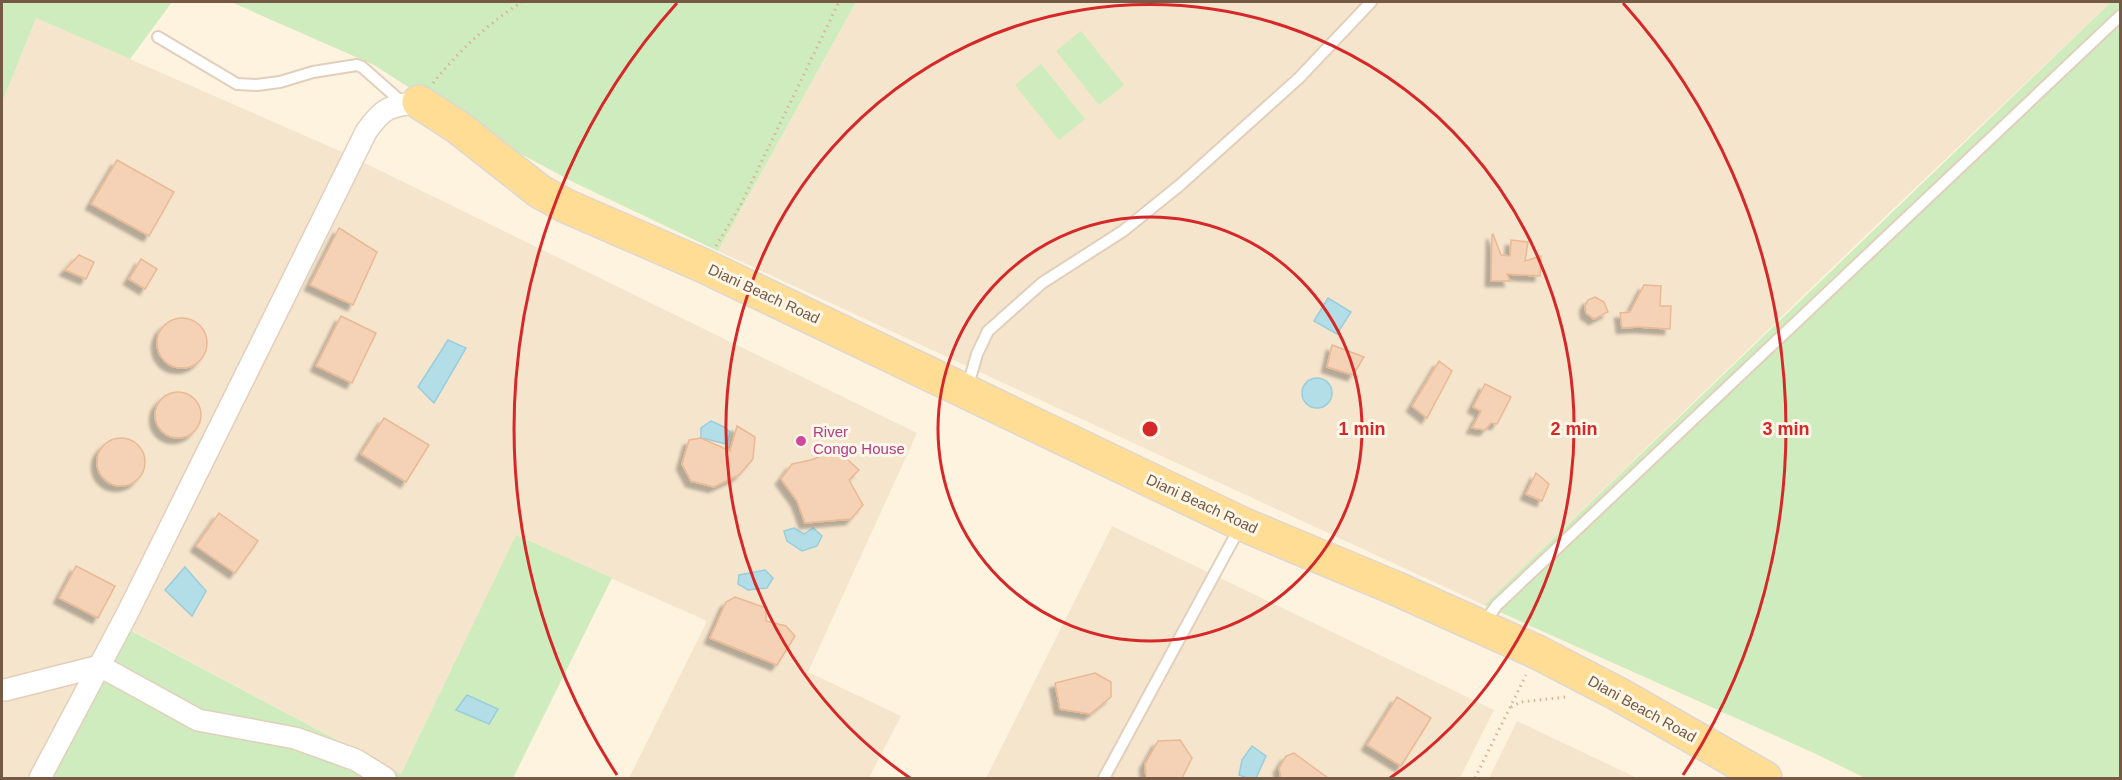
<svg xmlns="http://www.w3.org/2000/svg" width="2122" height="780" viewBox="0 0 2122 780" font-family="Helvetica,sans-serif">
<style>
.residential{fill:#f6e5cd}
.green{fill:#ceecbd}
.water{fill:#b3dee8;stroke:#98cedb;stroke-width:1.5}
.building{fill:#f5d2b5;stroke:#e9b994;stroke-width:1.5;filter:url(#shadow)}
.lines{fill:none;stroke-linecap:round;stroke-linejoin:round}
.lane-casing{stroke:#e2cfbb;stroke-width:14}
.street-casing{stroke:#e2cfbb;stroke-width:24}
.primary-casing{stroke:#ded7d2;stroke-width:36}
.path{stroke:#dab598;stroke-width:3;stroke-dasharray:1.5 4.5;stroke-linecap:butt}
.lane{stroke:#fff;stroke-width:10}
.street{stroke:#fff;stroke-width:21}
.primary{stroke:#ffdd95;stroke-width:33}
.ring{fill:none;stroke:#d62828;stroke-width:3}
.hotel-dot{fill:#d1479c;stroke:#fff7e7;stroke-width:2}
.labels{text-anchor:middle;stroke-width:6;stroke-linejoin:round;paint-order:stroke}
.street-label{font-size:15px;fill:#765945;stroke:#fff7e7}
.hotel-label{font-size:15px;fill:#b23c85;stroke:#fff7e7;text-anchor:start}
.centre{fill:#d62828;stroke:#fff7e7;stroke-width:3}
.ring-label{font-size:18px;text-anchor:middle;font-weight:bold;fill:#d62828;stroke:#fff7e7;stroke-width:6;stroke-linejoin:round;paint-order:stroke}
</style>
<defs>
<filter id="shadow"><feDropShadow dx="-5.5" dy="5.5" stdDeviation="1.5" flood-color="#0004"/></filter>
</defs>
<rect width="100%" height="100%" fill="#fef3df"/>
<g class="residential">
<path d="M856,2H2111L1894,208L1484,605L718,251Z"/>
<path d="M36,18L342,152L917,433L808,672L901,716L869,778H629L707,621L516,536L401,774L125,627L50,778H2V103Z"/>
<path d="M1112,526L1494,710L1460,778H986Z"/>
<path d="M1517,721L1637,778H1489Z"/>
</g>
<g class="green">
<path d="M2,2H172L130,59L36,18L2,103Z"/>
<path d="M231,2H856L718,251L573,182L469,126L374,65Z"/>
<path d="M2111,2H2120V778H1865L1816,754L1484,605Z"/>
<path d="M1081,31L1124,85L1099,105L1056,51Z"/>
<path d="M1041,64L1085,119L1059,140L1015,85Z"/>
<path d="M516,535L612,578L513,778H50L124,627L401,774Z"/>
</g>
<g class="water">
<path d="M1328,298L1351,312L1337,334L1314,321Z"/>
<path d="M448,340L466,348L434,403L418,387Z"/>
<circle cx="1317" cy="393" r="15"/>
<path d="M711,421L724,427L730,432L727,444L701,438V428Z"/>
<path d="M794,528L804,534L813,528L822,536L817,546L802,551L787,541L784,531Z"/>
<path d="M185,567L206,591L192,616L165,590Z"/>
<path d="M765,570L773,578L767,588L748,590L738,584L739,575Z"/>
<path d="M467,695L498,709L489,724L456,710Z"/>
<path d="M1252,746L1266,756L1256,778H1247L1239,775L1242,760Z"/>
</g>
<g class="building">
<path d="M117,160L174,192L149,236L91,204Z"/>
<path d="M339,228L377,252L353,305L310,285Z"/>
<path d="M1493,234L1501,255L1510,256L1511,240L1528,242L1525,261L1541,256L1540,276L1507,274L1510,281H1491L1492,235Z"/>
<path d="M79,255L94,262L86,279L65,270Z"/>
<path d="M141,259L157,269L145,289L129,279Z"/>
<path d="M1644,285L1661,286L1660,306H1671L1670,329L1638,327L1622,328L1620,313L1630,312Z"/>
<path d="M1595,297L1604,302L1608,312L1594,319L1586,313L1585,306L1588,300Z"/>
<path d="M341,316L376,333L352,383L316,366Z"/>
<circle cx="182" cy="343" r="25"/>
<path d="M1332,345L1364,357L1353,375L1327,367Z"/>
<path d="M1439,361L1452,371L1427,418L1412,406Z"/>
<path d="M1485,384L1511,397L1497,424L1491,423L1485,430L1472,428L1481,411L1473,407Z"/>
<circle cx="178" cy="415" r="23"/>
<path d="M384,418L429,445L406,482L361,454Z"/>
<path d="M737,426L755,437L753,459L739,475L714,487L691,481L682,464L689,440L701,438L730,451Z"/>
<circle cx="121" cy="462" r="24"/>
<path d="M837,450L859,470L849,480L863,505L851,519L805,523L797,501L781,479L792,464L811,460Z"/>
<path d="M1536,473L1549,484L1542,501L1526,494Z"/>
<path d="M219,513L258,541L235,573L196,546Z"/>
<path d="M76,566L115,586L98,618L59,598Z"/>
<path d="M735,597L766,608V621L786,626L795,636L777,665L710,638L726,602Z"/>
<path d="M1095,673L1111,682V697L1090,714L1060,709L1055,683Z"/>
<path d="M1397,697L1431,718L1401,766L1367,745Z"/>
<path d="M1180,740L1192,758L1182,778H1146L1145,764L1158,741Z"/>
<path d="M1294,753L1328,778H1281L1279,768L1286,756Z"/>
</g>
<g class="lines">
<g class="lane-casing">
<g id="lane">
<path d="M158,37L237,84L257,85L280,82L313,72L357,65L362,67L404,104"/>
<path d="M967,389L977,354L988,331L1042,283L1123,231L1180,185L1299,78L1371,2"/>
<path d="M1483,624L1497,605L2120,16"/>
<path d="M1104,778L1240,527"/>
</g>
</g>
<g class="street-casing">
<g id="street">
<path d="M5,690L100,666L198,720L295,738L356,760L385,778"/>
<path d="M40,778L127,614L366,132C383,107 390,106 419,102"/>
</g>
</g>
<g class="primary-casing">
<path id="primary" d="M419,102L459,128L539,191L566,206L704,266L1242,524L1395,588L1537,652L1618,694L1765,778"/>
</g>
<g class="path">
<path d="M433,83C458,52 488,23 522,2"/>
<path d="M716,246L740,206L839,2"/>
<path d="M1511,707L1521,702L1566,697"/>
<path d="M1475,778L1526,675"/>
</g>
<use href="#lane" class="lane"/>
<use href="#street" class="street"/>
<use href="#primary" class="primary"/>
</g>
<g class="ring">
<circle cx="1150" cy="429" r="212"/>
<path d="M910 778A424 424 0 1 1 1390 778"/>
<path d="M617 775A636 636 0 0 1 677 3M1623 3A636 636 0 0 1 1683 775"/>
</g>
<circle class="hotel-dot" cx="801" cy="441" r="6"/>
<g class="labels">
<g class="street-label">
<text transform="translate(764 294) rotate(25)" y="5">Diani Beach Road</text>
<text transform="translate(1202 504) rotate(25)" y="5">Diani Beach Road</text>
<text transform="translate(1642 709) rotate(29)" y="5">Diani Beach Road</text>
</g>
<g class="hotel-label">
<text x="813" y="437">River<tspan x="813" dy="17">Congo House</tspan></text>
</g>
</g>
<circle cx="1150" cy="429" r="9" class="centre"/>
<g class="ring-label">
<text x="1362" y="435">1 min</text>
<text x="1574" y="435">2 min</text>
<text x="1786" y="435">3 min</text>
</g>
<rect width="2122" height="780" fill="none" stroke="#765945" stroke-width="6"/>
</svg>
